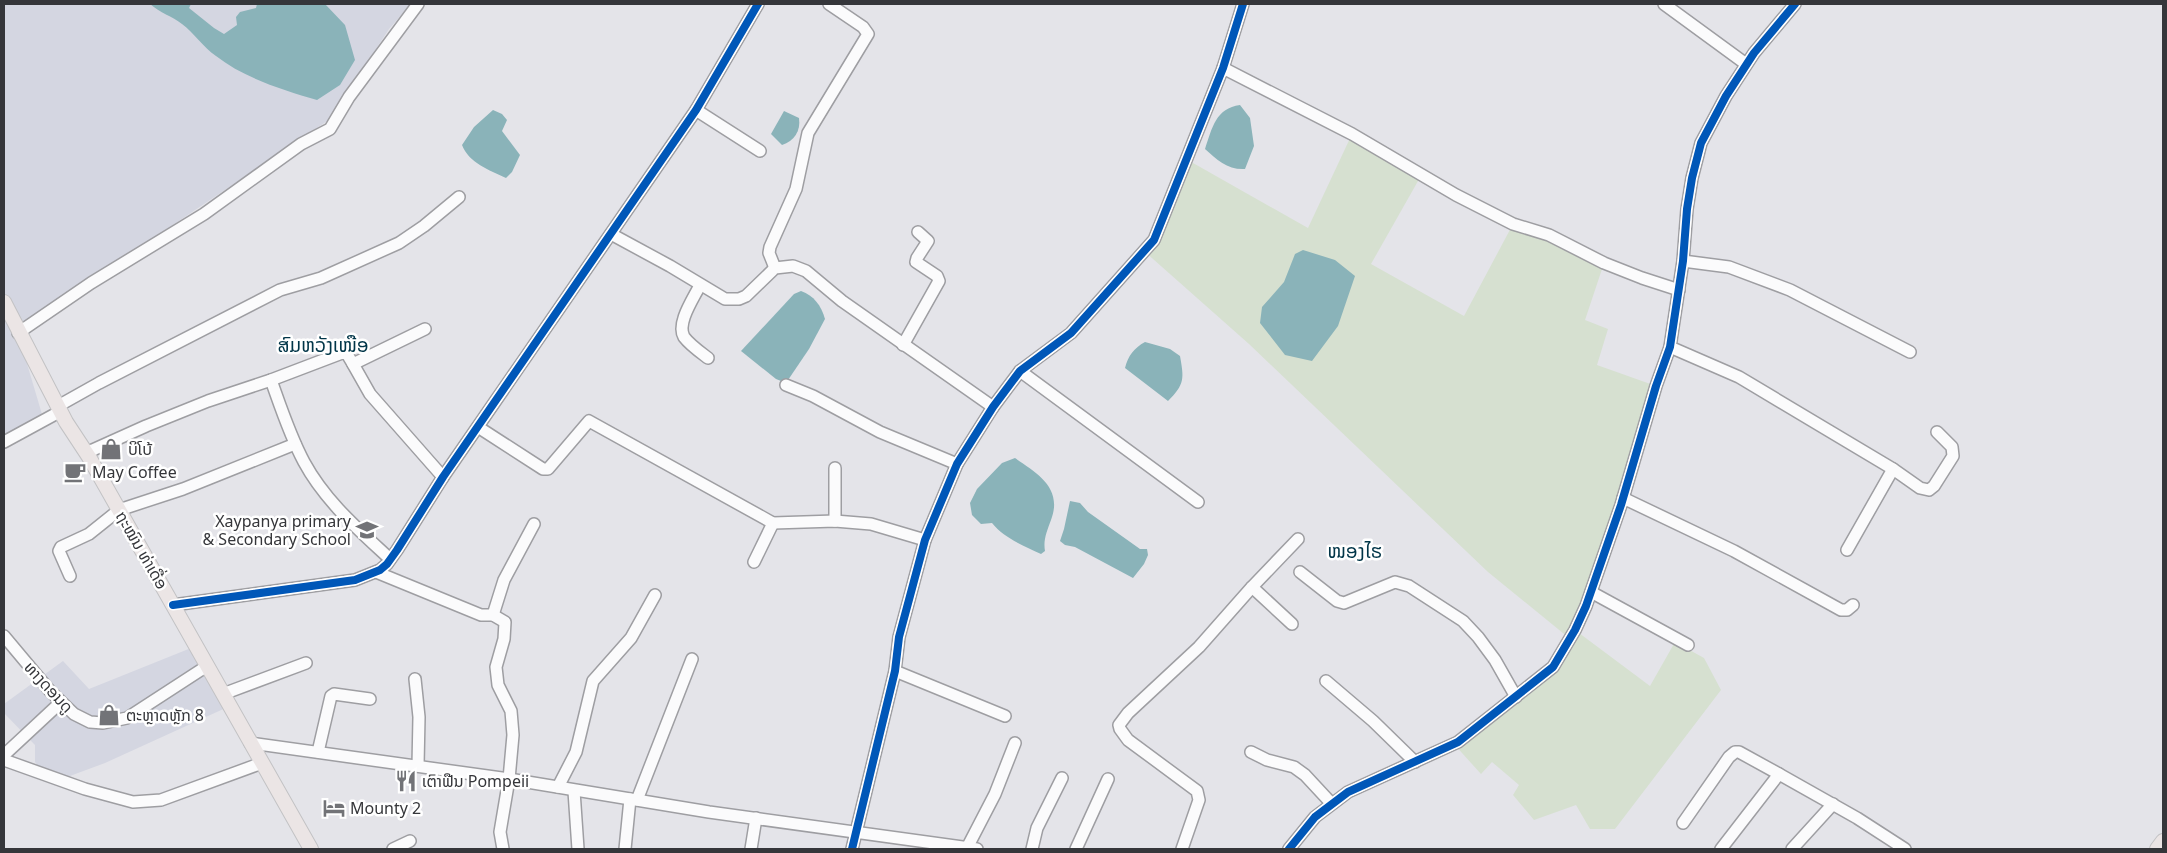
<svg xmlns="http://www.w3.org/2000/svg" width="2167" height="853" viewBox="0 0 2167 853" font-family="'Noto Sans','Noto Sans Lao',sans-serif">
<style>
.built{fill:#d4d6e1}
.green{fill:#d6e0d0}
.water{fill:#8ab3b9}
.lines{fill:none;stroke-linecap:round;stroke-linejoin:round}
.minor-casing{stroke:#9e9ea2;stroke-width:14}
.major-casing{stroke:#c2c2c4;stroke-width:16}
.minor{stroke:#fbfbfc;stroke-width:11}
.major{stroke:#ebe5e5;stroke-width:14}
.cycleway-casing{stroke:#fff;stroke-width:11}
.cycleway{stroke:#0057b8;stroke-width:8}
.labels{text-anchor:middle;stroke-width:5;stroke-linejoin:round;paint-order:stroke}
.poi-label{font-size:16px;fill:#35363a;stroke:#fff;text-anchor:start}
.street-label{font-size:16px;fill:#35363a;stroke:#fff}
.quarter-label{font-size:19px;fill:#013548;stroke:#fff}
</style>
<rect width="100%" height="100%" fill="#e4e4e9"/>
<g class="built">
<path d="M4,4H411L389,29L330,119L17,330L44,421L4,435Z"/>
<path d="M196,646L230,706L105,763L51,783L35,762V745L4,713V704L63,661L89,689Z"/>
</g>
<path class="green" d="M1352,134L1422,174L1371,264L1464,316L1513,224L1604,263L1585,320L1608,329L1597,365L1656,386L1575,630L1650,686L1675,642L1704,658L1721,690L1615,829H1590L1576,805L1534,820L1513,795L1519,785L1492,762L1481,774L1453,743L1553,661L1569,638L1488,572L1249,344L1144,251L1186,159L1308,228Z"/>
<g class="water">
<path d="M150,4H191L189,8L214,28L224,34L237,25L236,17L240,12L256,8L257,4H325L345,25L355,60L340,85L317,100C283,90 244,78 216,56C203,47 194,33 182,24C172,16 160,13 150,4Z"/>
<path d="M1240,105L1250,118L1254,146L1245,169C1228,170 1217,160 1205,149C1212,128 1216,108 1240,105Z"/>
<path d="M493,110L502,114L507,120L502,131L520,155L512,172L506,178C489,170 469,163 462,145L474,127Z"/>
<path d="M784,111L799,118C801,131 794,141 782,145L771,134Z"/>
<path d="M1303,250L1335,260L1355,276L1338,326L1312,361L1285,355L1260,323L1262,307L1284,282L1295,254Z"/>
<path d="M801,291C814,296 821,305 825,319L809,349L786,383L776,379L741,351L794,294Z"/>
<path d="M1145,342L1170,349L1180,356C1184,379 1185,384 1168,401L1125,368C1128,356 1134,348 1145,342Z"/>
<path d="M1015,458C1038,474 1063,488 1051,520C1047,531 1043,540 1045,551L1041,554C1024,546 1004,538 992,523L981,524L972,515L970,503L977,489L1002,463Z"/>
<path d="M1070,501L1080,503L1088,512L1140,549H1147L1148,555L1144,564L1133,578L1075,547L1065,545L1060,541L1064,529Z"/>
</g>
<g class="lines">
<g class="minor-casing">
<g id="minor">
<path d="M1664,4L1746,64"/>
<path d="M1223,68L1352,134L1456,195L1513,224L1549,235L1604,263L1642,278L1679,290"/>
<path d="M696,110L760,151"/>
<path d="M611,234L670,266L725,299H739L746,296L775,268L793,266L806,271L842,301L993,407"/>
<path d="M1683,261L1729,267L1790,290L1910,352"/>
<path d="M775,268L769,253L770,247L796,189L808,133L868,34L863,27L829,4"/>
<path d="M700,285C694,298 676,323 684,337C690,345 700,352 708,358"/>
<path d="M18,333L91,283L204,214L301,144L330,129L349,97L418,4"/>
<path d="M903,345L939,281L937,276L916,262L917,258L928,241L918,232"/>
<path d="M1670,347L1739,377L1893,469L1920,488L1929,490L1934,486L1953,456L1952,447L1937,432"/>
<path d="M353,364L370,394L443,477"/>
<path d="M1020,371L1198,502"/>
<path d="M271,380C281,408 290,436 304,462C325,501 359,530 390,559"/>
<path d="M786,385L813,396L880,432L957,464"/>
<path d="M58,406L99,383L280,290L321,278L399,243L424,226L459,197"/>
<path d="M478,427L543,469H548L589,421L773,523L835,521L871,524L925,540"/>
<path d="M4,442L61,411"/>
<path d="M86,453L146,426L208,401L271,380L342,353L347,354L353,364L425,329"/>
<path d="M1623,498L1734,551L1841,610H1847L1853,605"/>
<path d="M835,521V468"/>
<path d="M1847,550L1893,469"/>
<path d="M754,562L773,523"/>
<path d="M376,572L481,615H493L505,622L504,639L496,667L498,685L511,711L513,735L509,779L500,832L503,849"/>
<path d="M1300,572L1337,601L1344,603L1395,582L1409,586L1463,621L1478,637L1495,660L1516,697"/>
<path d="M70,576L59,551L61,547L89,534L119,510L183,489L295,444"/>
<path d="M1252,587L1292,624"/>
<path d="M1591,592L1688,645"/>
<path d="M173,605L355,580L380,570L387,564L397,550L443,477L696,110L758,4"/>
<path d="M493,615L504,580L534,524"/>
<path d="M4,636L50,691L74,714L90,722L103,723L127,718L207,666"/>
<path d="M895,671L1005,716"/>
<path d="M415,679L419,717L418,766"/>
<path d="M1326,681L1373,721L1415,762"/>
<path d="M223,694L306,663"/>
<path d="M250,743L509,779L709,812L977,849"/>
<path d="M318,752L331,696L334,694L370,699"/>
<path d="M1251,752L1267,760L1294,767L1305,775L1331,803"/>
<path d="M4,755L61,702"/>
<path d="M4,760L85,789L133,802L161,800L262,763"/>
<path d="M558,787L576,752L593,681L631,638L655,595"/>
<path d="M574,791L578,849"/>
<path d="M637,800L692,659"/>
<path d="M1683,823L1729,757L1735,752H1739L1779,774"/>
<path d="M967,848L995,794L1015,743"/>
<path d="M393,849L410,841"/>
<path d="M625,849L630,799"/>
<path d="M751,849L756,818"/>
<path d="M852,849L895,671L899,637L925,540L957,464L993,407L1020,371L1071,333L1154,240L1223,68L1243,4"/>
<path d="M1032,849L1037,828L1062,778"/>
<path d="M1076,849L1108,779"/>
<path d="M1182,849L1199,800L1197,791L1128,740L1120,729L1119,725L1128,713L1199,647L1252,587L1298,539"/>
<path d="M1289,849L1315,817L1348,792L1458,742L1553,667L1575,630L1586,606L1621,505L1656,386L1670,347L1683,261L1687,209L1692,178L1701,143L1726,96L1754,53L1795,4"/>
<path d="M1721,849L1779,774L1857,818L1905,849"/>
<path d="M1792,849L1833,804"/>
</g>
</g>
<g class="major-casing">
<g id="major">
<path d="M4,302L66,422L89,457L311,849"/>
<path d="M2157,849L2163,841"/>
</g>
</g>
<use href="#minor" class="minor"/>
<use href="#major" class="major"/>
<g class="cycleway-casing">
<g id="cycleway">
<path d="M173,605L355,580L380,570L387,564L397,550L443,477L696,110L758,4"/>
<path d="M852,849L895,671L899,637L925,540L957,464L993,407L1020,371L1071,333L1154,240L1223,68L1243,4"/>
<path d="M1289,849L1315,817L1348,792L1458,742L1553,667L1575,630L1586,606L1621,505L1656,386L1670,347L1683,261L1687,209L1692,178L1701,143L1726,96L1754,53L1795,4"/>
</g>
</g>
<use href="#cycleway" class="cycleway"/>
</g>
<defs>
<g id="shop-bare" transform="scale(1.725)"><path d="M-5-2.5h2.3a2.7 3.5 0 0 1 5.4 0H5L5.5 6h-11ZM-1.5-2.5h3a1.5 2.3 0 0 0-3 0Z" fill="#727377" stroke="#fff" stroke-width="2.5" paint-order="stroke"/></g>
<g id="cafe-bare" transform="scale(1.725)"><path d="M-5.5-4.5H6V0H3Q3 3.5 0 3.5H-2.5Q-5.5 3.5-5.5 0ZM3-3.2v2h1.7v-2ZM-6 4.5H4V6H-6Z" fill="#727377" stroke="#fff" stroke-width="2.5" paint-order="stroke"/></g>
<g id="school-bare" transform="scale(1.725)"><path d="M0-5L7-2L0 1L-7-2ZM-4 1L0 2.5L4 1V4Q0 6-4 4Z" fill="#727377" stroke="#fff" stroke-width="2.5" paint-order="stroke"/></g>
<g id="restaurant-bare" transform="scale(1.725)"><path d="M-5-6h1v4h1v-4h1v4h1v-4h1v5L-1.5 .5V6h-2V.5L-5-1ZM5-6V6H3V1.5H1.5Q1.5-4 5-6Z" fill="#727377" stroke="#fff" stroke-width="2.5" paint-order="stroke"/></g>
<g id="hotel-bare" transform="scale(1.725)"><path d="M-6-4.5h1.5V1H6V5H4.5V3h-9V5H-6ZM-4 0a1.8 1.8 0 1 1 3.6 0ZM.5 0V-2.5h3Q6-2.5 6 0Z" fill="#727377" stroke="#fff" stroke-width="2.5" paint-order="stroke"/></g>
</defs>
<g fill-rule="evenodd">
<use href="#shop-bare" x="111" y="449"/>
<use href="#cafe-bare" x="75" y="472"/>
<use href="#school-bare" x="367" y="530"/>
<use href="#shop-bare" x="109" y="715"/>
<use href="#restaurant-bare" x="406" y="781"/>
<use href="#hotel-bare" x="334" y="808"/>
</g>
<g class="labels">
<g class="poi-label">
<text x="128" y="455">ບິໂບ້</text>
<text x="92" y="478">May Coffee</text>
<text x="351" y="527" text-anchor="end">Xaypanya primary<tspan x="351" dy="18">&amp; Secondary School</tspan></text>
<text x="126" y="721">ຕະຫຼາດຫຼັກ 8</text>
<text x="422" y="787">ເຕົາຟືນ Pompeii</text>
<text x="350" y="814">Mounty 2</text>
</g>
<g class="street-label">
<text transform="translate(142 550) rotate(60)" y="6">ຖະໝົນ ທ່າເດື່ອ</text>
<text transform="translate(49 687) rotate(47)" y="6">ທາງດອນດູ</text>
</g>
<g class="quarter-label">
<text x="323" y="352">ສົມຫວັງເໜືອ</text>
<text x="1355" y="558">ໜອງໄຮ</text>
</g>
</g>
<rect width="2167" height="853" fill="none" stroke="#35363a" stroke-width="10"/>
</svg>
